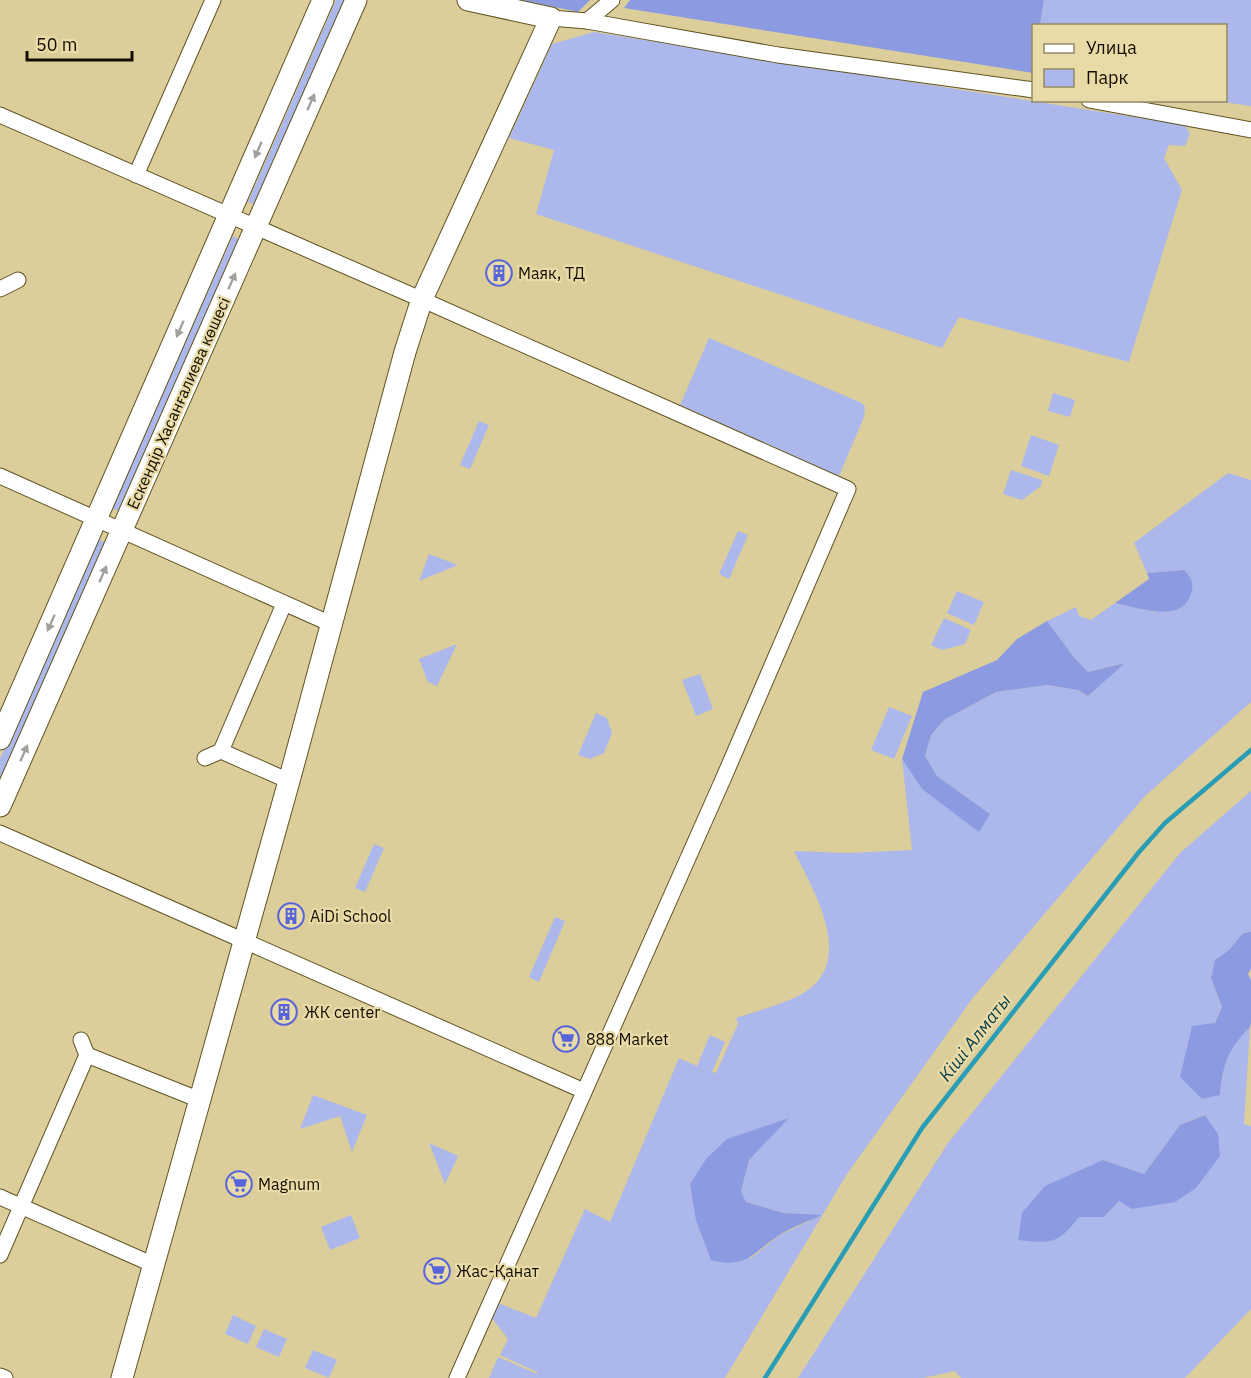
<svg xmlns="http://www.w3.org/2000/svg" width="1251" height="1378" viewBox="0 0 1251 1378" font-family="'IBM Plex Sans',sans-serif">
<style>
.green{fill:#acb8eb;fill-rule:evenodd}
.forest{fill:#8c9be1}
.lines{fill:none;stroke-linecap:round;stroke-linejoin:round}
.stream{stroke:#299db4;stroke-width:4.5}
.street-casing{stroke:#605322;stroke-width:17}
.secondary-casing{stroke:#605322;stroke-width:23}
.street{stroke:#fff;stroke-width:15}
.secondary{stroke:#fff;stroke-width:21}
.oneway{fill:#a19f99}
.labels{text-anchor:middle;stroke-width:4.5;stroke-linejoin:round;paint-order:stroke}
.poi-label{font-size:16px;fill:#130e00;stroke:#e9dba7;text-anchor:start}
.street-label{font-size:16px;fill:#130e00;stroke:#e9dba7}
.water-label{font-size:18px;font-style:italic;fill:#083c46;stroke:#e9dba7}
</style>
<rect width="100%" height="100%" fill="#dcce9a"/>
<g class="green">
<path d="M336,0H351L258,206L248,202Z"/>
<path d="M1044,0H1251V106L1215,101L1226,100V26H1040Z"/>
<path d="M594,32L1185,125L1190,134L1185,146L1169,145L1164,158L1182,190L1129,362L959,317L942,348L536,214L554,150L509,138L552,44Z"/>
<path d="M233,236L243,242L122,512L111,508Z"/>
<path d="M709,338L862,403L865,407L864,417L839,476L680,405Z"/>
<path d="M1053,393L1075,400L1070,417L1048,411Z"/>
<path d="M479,421L489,425L470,469L460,465Z"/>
<path d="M1031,435L1059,445L1049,476L1021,466Z"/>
<path d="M1011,470L1042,480L1041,486L1022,500L1003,494Z"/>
<path d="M1228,473L1251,480V702L1145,796L972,999L847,1174L725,1378H489L498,1357L537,1374V1372L500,1355L508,1339L492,1318L498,1303L536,1318L585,1209L610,1222L679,1058L697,1066L710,1035L725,1042L712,1072L716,1073L738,1024L736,1018C754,1012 790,1002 805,992C856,959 813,890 794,851L849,853L912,850L902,759L922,789L942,803L990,814L937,776L925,756L931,735L944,720L996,692L1046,685L1078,690L1088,696L1124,663L1088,672L1073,656L1047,621L1076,607L1079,616L1091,620L1115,603L1156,612L1184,570L1147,573L1134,543ZM787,1118L749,1160L741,1191L746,1202L783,1213L820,1216L780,1235L751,1258L690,1184Z"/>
<path d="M738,531L748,535L729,579L719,574Z"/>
<path d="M97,539L109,544L0,788V759Z"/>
<path d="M429,554L458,565L419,581Z"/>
<path d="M957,591L984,602L974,625L947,613Z"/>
<path d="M944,618L971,630L965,644L942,650L931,645Z"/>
<path d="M457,644L437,686L428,682L419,659Z"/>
<path d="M700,674L713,709L696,716L682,680Z"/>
<path d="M889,707L912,716L894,759L871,750Z"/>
<path d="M596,713L607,718L612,733L604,753L590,759L578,755Z"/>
<path d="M1251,791V932L1243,933L1229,950L1215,960L1211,978L1222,1007L1215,1023L1220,1095C1223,1063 1228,1050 1250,1027L1244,1124L1251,1126V1309L1185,1378H961L955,1371L923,1378H798L948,1143L1180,853ZM1204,1115L1218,1134L1119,1201L1104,1217H1079L1103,1160L1144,1174L1180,1125Z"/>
<path d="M374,844L384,848L365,892L355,888Z"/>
<path d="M555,917L565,921L539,982L529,977Z"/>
<path d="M313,1095L367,1115L352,1152L340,1116L300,1129Z"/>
<path d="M429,1143L458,1156L445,1184Z"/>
<path d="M351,1215L360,1238L330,1250L321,1227Z"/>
<path d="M233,1315L256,1326L248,1344L225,1334Z"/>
<path d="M264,1329L287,1339L279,1357L256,1347Z"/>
<path d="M313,1350L337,1360L329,1378L305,1368Z"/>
</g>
<g class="forest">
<path d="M522,0H590L578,12Z"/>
<path d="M630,0H1044L1040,25L1034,26L1033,73L624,8Z"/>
<path d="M1184,570C1192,578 1195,584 1190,596C1180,624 1136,607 1115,603L1149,579L1147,573Z"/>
<path d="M1047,621L1073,656L1088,672L1125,663L1088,696L1078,690L1047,685L996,692L944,720L931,735L925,756L937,776L990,814L979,832L922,789L902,759L923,692L997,660L1017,639Z"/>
<path d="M1251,932V969L1248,974L1251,980V1023L1250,1027C1228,1050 1223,1063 1220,1095L1202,1099L1180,1077L1192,1026L1215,1023L1222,1007L1211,978L1215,960L1229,950L1243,933Z"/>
<path d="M1205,1115L1218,1134L1220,1156L1196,1188L1175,1202L1132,1209L1119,1201L1104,1217H1079C1058,1244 1051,1244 1018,1240L1022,1213L1045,1186L1103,1160L1144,1174L1180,1125Z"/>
<path d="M789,1118L749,1160L741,1191L746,1202L783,1213L822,1215C808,1222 791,1227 778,1236C752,1254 746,1269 711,1260L696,1220L690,1184L706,1159L727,1139Z"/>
</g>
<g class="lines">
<path class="stream" d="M765,1378L922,1128L1139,852L1165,823L1251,750"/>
<g class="street-casing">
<g id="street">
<path d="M551,18L587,21L778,55L1034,90"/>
<path d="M587,21L612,0"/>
<path d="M1089,100L1251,130"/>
<path d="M0,115L432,304L848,489L724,777L457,1378"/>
<path d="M136,175L213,0"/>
<path d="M0,289L18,280"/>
<path d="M0,476L331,624"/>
<path d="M221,751L289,781"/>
<path d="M205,758L221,751L284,604"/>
<path d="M0,833L584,1091"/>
<path d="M87,1055L200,1100"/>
<path d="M0,1197L154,1265"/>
<path d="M0,1255L87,1055L81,1040"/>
<path d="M0,1376L5,1378"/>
</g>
</g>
<g class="secondary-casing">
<g id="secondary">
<path d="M0,739L323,0"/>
<path d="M0,806L356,0"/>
<path d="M122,1378L289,781L405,352L422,299L551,18L468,0"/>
</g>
</g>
<use href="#street" class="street"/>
<use href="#secondary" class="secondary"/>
</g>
<defs><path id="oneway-solid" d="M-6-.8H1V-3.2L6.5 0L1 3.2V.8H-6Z" transform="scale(1.5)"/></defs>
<g class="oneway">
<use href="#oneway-solid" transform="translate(311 102) rotate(-66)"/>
<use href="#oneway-solid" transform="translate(258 150) rotate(113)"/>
<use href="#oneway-solid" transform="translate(232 281) rotate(-66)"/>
<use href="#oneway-solid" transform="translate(180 329) rotate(114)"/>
<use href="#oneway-solid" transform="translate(103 574) rotate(-66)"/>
<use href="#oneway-solid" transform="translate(51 623) rotate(114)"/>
<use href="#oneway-solid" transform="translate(24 753) rotate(-66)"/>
</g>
<defs>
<g id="building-ring" transform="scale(1.35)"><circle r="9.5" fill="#e9dba7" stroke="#5764da" stroke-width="1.5"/><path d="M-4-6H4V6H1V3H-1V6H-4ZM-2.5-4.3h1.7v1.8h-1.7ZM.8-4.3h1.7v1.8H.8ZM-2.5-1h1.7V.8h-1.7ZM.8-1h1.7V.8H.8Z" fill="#5764da"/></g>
<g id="supermarket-ring" transform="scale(1.35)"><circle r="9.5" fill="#e9dba7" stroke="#5764da" stroke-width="1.5"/><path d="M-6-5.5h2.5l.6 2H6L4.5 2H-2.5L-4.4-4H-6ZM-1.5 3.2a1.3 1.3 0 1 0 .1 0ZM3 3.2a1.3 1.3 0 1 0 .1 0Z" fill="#5764da"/></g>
</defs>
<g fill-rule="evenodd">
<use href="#building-ring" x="499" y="273"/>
<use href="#building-ring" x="291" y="916"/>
<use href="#building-ring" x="284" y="1012"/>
<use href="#supermarket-ring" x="566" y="1039"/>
<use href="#supermarket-ring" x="239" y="1184"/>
<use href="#supermarket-ring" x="437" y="1271"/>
</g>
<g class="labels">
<g class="poi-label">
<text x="518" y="279">Маяк, ТД</text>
<text x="310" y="922">AiDi School</text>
<text x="304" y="1018">ЖК center</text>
<text x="586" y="1045">888 Market</text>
<text x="258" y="1190">Magnum</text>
<text x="456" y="1277">Жас-Қанат</text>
</g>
<g class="street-label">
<text transform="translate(178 403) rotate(-66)" y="6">Ескендір Хасанғалиева көшесі</text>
</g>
<g class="water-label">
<text transform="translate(975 1038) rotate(-52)" y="6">Кіші Алматы</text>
</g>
</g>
<rect x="1032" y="24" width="195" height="78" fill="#e9dba7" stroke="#938964" stroke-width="1.5"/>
<rect x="1044" y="44" width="30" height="9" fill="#ffffff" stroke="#938964" stroke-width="1.5"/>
<text x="1086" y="54" font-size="18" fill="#130e00">Улица</text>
<rect x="1044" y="69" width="30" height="18" fill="#acb8eb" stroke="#938964" stroke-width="1.5"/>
<text x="1086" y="84" font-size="18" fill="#130e00">Парк</text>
<path d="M27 51v9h105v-9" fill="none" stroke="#130e00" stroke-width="3"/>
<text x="36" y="51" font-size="18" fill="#130e00" stroke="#e9dba7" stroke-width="4.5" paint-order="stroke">50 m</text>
</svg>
